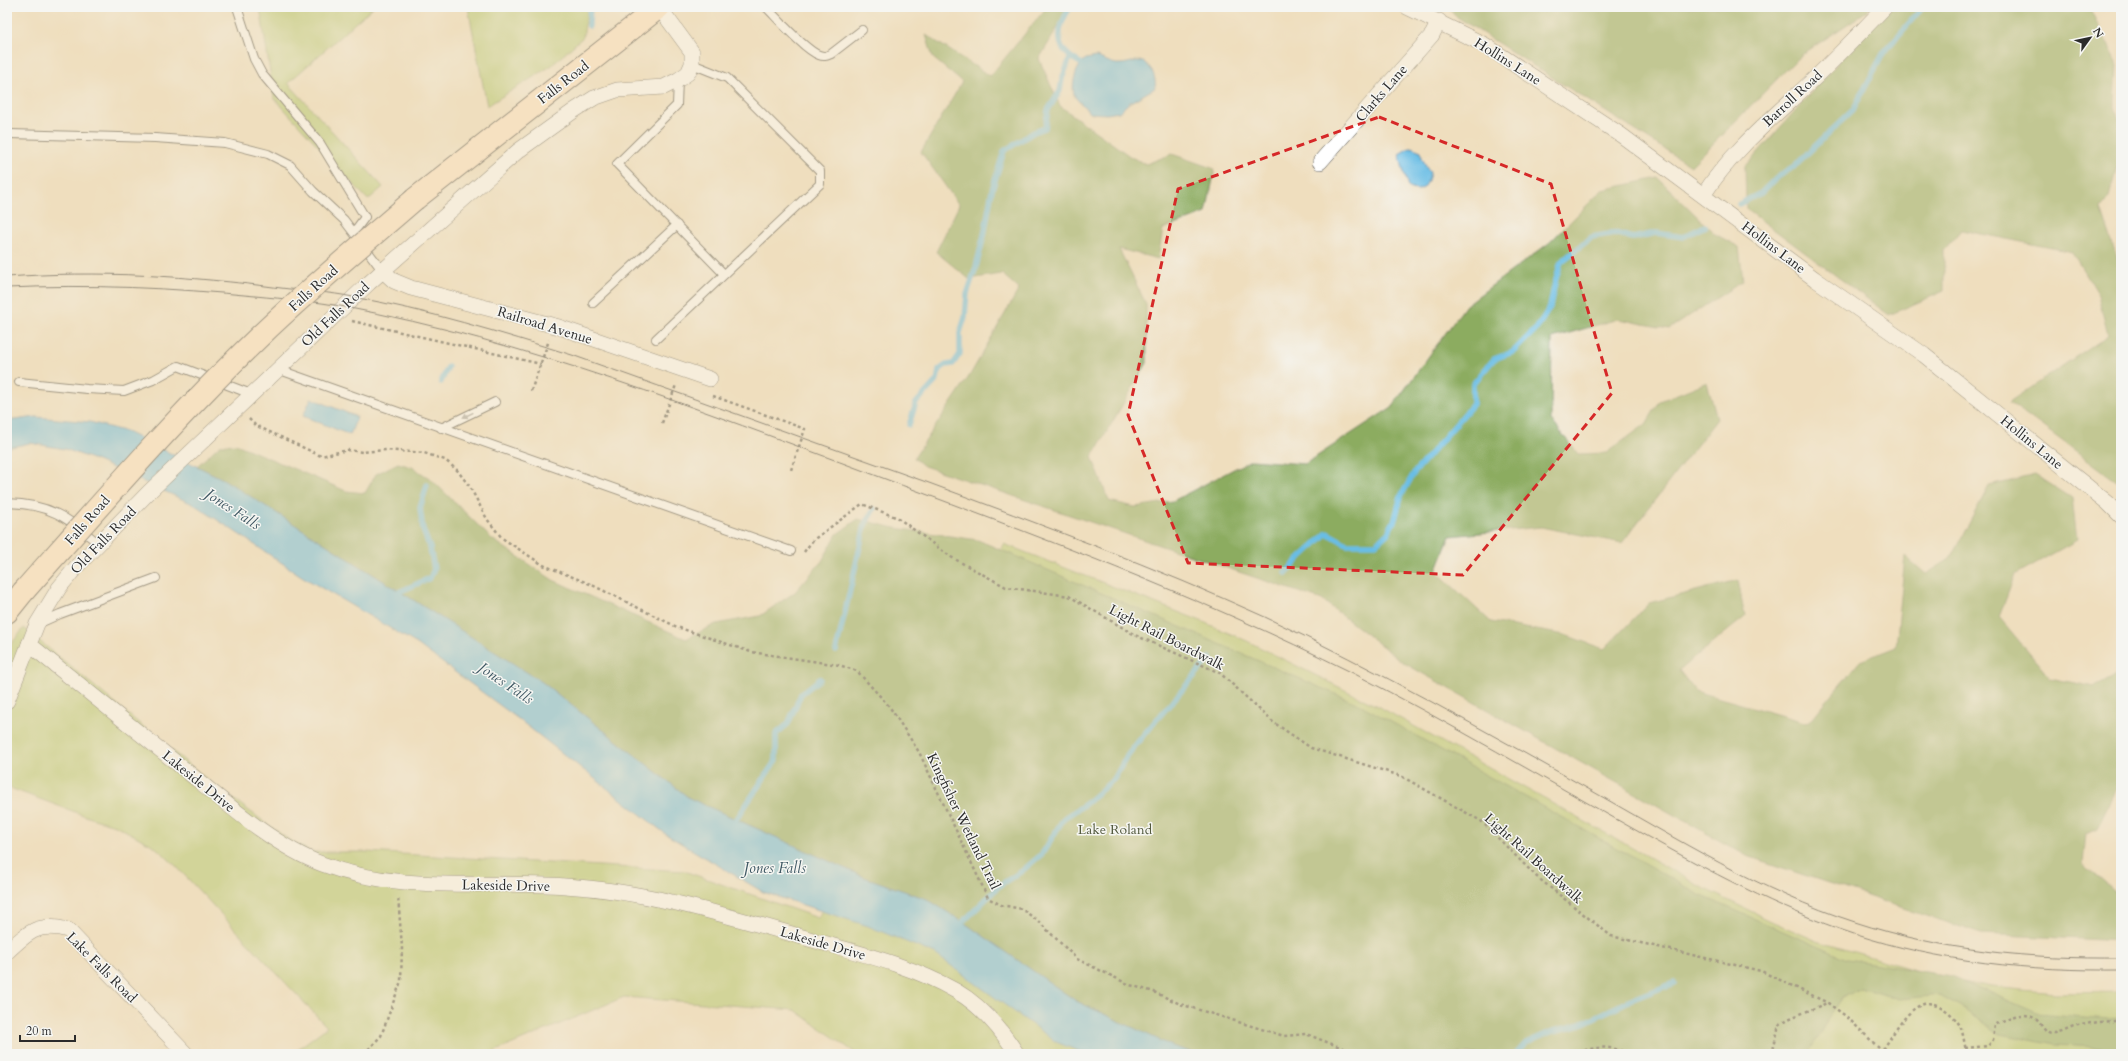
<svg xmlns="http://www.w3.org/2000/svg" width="2128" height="1061" viewBox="0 0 2128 1061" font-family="Cardo,serif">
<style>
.green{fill:#b0c86d;stroke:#6e7a4c}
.forest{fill:#8cac60;stroke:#5c6c46}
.water{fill:#69bde5;stroke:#4a7488}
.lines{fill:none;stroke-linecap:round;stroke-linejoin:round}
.stream{stroke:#69bde5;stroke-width:5.5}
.lane-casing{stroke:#484641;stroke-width:10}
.street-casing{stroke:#484641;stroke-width:16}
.secondary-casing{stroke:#484641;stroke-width:24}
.path{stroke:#484641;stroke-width:2.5;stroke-dasharray:3 3;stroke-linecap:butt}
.lane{stroke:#fff;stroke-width:8}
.street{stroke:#fff;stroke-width:15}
.secondary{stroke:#ffe4c6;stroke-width:22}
.tram{stroke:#2b2b2b;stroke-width:1}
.secondary-bridge-casing{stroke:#484641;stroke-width:24;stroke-linecap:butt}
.secondary-bridge{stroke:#ffe4c6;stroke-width:22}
.oneway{fill:#a0a0a0}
.marked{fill:none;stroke:#d62828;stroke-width:3;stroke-dasharray:8 5;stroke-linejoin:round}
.labels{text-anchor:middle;stroke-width:3;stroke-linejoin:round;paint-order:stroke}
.street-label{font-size:14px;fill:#2b2b2b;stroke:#f6f6f2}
.park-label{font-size:14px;fill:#535a3f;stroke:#f6f6f2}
.water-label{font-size:15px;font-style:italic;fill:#3e5763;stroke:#f6f6f2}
</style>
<rect width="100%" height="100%" fill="#f6f6f2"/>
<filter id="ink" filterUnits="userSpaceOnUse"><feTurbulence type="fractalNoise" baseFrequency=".025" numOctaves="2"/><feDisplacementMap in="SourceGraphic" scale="8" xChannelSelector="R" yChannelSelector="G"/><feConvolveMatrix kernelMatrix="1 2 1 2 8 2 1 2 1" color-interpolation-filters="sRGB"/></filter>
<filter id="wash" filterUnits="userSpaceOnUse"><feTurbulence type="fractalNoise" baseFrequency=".012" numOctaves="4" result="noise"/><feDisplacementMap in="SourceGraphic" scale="16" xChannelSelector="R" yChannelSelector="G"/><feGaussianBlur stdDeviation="0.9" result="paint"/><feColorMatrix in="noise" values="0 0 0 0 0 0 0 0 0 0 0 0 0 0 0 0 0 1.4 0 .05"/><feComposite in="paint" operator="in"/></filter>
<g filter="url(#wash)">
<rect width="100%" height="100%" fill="#efdebe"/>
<g class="green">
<path d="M260,7H373L288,83L383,187L368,200L274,98Z"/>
<path d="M468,7H588L583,37L551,66L487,106Z"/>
<path d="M1004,544L1201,621L1247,641L1385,710L1709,891L1771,921L1817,941L1925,973L1991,987L2055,993L2121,992V1054H857L795,1010L624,997L489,1054H291L327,1027L175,865L154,846L115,825L94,819L7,787V649L24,628L210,782L289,840L311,852H368L684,871L818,918Z"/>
</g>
<g class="forest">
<path d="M1047,7H1070L1039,59L1060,106L1131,157L1146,164L1172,154L1215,169L1206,213L1163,229L1158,259L1119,249L1146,304L1147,363L1092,457L1109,501L1135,507L1173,501L1251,460L1305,464L1392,407L1466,305L1549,243L1602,190L1658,178L1715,234L1739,247L1743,281L1669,329L1618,319L1552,338L1551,420L1578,454L1606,453L1646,424L1660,401L1707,382L1717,419L1622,543L1541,527L1450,536L1436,571L1491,622L1565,635L1604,649L1649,603L1738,580L1745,617L1679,670L1695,691L1808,723L1860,661L1896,647L1905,556L1926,574L1950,559L1989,486L2036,475L2072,498L2077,540L2015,575L1999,617L2050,678L2095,687L2121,673V781L2097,828L2086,833L2083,864L2121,897V941L1981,934L1747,856L1404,663L1322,600L924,466L914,458L970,375L1019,289L1002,274L969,279L936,252L959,205L921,152L962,82L933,58L926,35L990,76Z"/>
<path d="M1448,7H1870L1867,11L1800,56L1691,166L1454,15Z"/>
<path d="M1887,7H2089L2117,62L2115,106L2121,128V152L2109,197L2101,208L2121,270V478L2118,482L2009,402L2108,335L2098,295L2072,252L1961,230L1944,250V291L1889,315L1746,209L1745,167Z"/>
<path d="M236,444L346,491L365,493L376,474L398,463L412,467L431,479L492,539L553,580L686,639L716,624L760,616L795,592L822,561L837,534L858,519L895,528L978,540L1361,705L1702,896L1847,959L1951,976L2037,1013L2108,1019L2121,1018V1050L2099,1047L2055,1045L2000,1034L1963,1008L1940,995L1899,999L1860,988L1843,998L1828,1019L1808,1054H1197L1172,1046L1076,1001L966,924L927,899L864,877L689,798L542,682L223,479L197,466L220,445Z"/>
</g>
<g class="water">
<path d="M1096,57C1104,59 1113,65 1120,64C1125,64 1131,62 1136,61C1150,60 1157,77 1155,88L1129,103L1119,112L1107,114L1090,113C1086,108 1079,102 1075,97C1070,87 1076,65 1086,59C1089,58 1093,58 1096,57Z"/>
<path d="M1411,147L1421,151L1422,158L1430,173C1427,186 1422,195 1408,187L1399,154Z"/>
<path d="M311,398L357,417L350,435L303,416Z"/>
<path d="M36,417L90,422L127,432L223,479L542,682L689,798L864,877L927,899L966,924L1076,1001L1172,1046L1197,1054H1086L1056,1042L935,954L868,926L763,892L667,835L517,718L417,644L303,577L195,505L95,460L65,449L30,443L7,448V421Z"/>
</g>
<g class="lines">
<g class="stream">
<path d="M1072,7C1066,11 1065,17 1062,23C1055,44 1063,54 1082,64"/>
<path d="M589,26L590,7"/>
<path d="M1739,204L1761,193L1775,179L1793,167L1853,110L1884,52L1923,7"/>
<path d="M441,382L448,367"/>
<path d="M909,425L916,403L937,380L939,370L946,365L953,364L960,354V333L965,317L967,294L976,267L985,231L992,190L1004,151L1034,132L1045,128L1048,110L1060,91L1062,79L1070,58"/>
<path d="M1286,573L1301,557L1327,533L1347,544H1376L1388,533L1395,519L1401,496L1414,473L1473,404V384L1494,359L1513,352L1537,328L1550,307L1555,282L1561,262L1592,237L1615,233L1633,238L1656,233L1683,237L1705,226"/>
<path d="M395,598L399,592L430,578L434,569L430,548L423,530L420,508L427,485"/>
<path d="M836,651L865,525L874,509"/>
<path d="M732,826L776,760V734L788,724L801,694L820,679"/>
<path d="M958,927L1000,885L1022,871L1042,854L1064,818L1084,805L1114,779L1127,756L1145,733L1210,658"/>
<path d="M1516,1054L1526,1043L1553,1031L1581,1024L1633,999L1674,983"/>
</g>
</g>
</g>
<g filter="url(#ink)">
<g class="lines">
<g class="lane-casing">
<g id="lane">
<path d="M237,7L254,59L262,74L320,143L365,217L354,232"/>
<path d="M766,7C778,19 805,50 819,55C824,57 826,56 831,54L862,30"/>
<path d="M678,80L677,105L617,164L724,274"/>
<path d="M10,134L155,138L225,143L268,154L290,165L313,191L344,220L382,270"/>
<path d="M593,303L677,225"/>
<path d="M656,339L820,184V171L727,78L692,64"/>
<path d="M277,369L791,551"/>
<path d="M19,382L87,389L124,391L153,380L178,366L251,394"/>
<path d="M441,428L495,402"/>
<path d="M7,503C50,504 66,517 98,543"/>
<path d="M40,623L60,614L156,578"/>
</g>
</g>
<g class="street-casing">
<g id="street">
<path d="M1407,7L1485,45L1621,135L1815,279L1924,355L2108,503L2121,516"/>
<path d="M1320,162L1432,35L1439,21"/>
<path d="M1704,194C1733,149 1776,115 1815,78C1839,55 1862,31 1885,7"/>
<path d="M382,270L394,281L411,288L559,327L710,379"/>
<path d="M29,644C83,687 136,730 189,773C227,804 276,847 322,864C400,894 483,880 565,886C649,891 728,916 809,939C858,953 911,965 956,991C982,1006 1001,1029 1017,1054"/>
<path d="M7,701L37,624L59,588L77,566L149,492L369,283L518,151L575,110L594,98L617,90L664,87L678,80L688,73L692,64V52L659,7"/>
<path d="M7,952C28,932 38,922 68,930L186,1054"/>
</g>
</g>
<g class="secondary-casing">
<g id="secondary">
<path d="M415,199L659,7"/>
<path d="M7,612L23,592"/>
</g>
</g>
<g class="path">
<path d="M352,321L541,364"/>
<path d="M531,391L549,340"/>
<path d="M713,396L805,429L791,470"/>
<path d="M249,419L255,425L321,456L348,450L362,452L386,450L424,453L445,460L457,470L470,487L487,519L502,538L543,565L590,584L677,627L751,652L839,665L857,671L889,706L919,752L988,898L1001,905L1022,909L1038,921L1077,959L1130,985L1154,992L1180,1004L1284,1036L1306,1034L1358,1054"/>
<path d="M662,423L676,385"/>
<path d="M804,552L813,540L862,504L898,518L951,557L1006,587L1069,596L1135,635L1220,673L1273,722L1311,748L1401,776L1481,821L1537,877L1611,936L1761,971L1828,1003L1847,1017L1885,1054"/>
<path d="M1965,1048L1988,1046L1993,1040L1995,1025C2009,1017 2029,1007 2041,1025C2044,1029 2047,1034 2052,1034C2060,1035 2070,1027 2078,1026C2092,1022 2106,1021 2121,1021"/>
<path d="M364,1054L381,1036L401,981L402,947L398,897"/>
<path d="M1573,1054C1593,1047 1609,1044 1629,1054"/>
<path d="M1772,1054L1779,1025L1788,1019L1827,1003"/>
<path d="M1880,1054C1894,1035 1915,987 1944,1009C1950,1013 1955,1018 1959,1024C1964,1033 1964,1045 1967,1054"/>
</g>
<use href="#lane" class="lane"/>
<use href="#street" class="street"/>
<use href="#secondary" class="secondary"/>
<g class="tram">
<path d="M7,277C99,270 190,276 281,288C305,291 330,292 353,297C427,310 501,333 572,355C691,398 810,440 929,483C1042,525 1155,567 1265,617C1377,670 1484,730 1592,791C1677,839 1762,892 1855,922C1943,951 2030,959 2121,958"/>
<path d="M7,288C90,284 173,288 255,296C285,299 316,301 345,307C526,341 700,410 872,474C1035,535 1197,595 1353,673C1450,723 1544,779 1639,832C1708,870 1778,909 1854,934C1940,962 2030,971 2121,970"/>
</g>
<g class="secondary-bridge-casing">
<path id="secondary-bridge" d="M23,592C100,505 177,416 261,335C310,288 363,244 415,199"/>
</g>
<use href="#secondary-bridge" class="secondary-bridge"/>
</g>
<defs><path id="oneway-solid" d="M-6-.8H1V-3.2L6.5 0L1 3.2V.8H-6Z"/></defs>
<use class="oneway" href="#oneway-solid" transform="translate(468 415) rotate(154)"/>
</g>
<path d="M0 0H2128V1061H0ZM1379,117L1551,184L1612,393L1463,575L1188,563L1128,415L1178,189Z" fill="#efdebe" fill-opacity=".55" fill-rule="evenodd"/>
<path class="marked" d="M1379,117L1551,184L1612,393L1463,575L1188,563L1128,415L1178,189Z"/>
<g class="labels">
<g class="street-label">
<text transform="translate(1508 61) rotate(32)" y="5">Hollins Lane</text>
<text transform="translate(563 82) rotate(-38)" y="5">Falls Road</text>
<text transform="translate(1381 93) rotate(-49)" y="5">Clarks Lane</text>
<text transform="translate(1792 98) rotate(-43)" y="5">Barroll Road</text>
<text transform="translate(1774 247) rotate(37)" y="5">Hollins Lane</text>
<text transform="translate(313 288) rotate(-42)" y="5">Falls Road</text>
<text transform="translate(335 314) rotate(-43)" y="5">Old Falls Road</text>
<text transform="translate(545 325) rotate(17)" y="5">Railroad Avenue</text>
<text transform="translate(2032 442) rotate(39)" y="5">Hollins Lane</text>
<text transform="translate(87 520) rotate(-49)" y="5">Falls Road</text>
<text transform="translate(103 540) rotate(-46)" y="5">Old Falls Road</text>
<text transform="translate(1167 637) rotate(27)" y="5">Light Rail Boardwalk</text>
<text transform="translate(199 781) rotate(39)" y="5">Lakeside Drive</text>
<text transform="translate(964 821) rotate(64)" y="5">Kingfisher Wetland Trail</text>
<text transform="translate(1534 858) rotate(42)" y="5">Light Rail Boardwalk</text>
<text transform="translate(506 885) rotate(1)" y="5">Lakeside Drive</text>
<text transform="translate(823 943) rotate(16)" y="5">Lakeside Drive</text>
<text transform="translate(102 967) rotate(45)" y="5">Lake Falls Road</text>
</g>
<g class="park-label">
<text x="1115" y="834">Lake Roland</text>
</g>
<g class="water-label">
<text transform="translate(233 509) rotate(33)" y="5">Jones Falls</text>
<text transform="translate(506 683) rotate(34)" y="5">Jones Falls</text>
<text x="775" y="873">Jones Falls</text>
</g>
</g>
<rect width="2128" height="1061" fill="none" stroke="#f6f6f2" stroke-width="24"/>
<g transform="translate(2090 38) rotate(57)" stroke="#f6f6f2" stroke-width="3" paint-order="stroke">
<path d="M0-3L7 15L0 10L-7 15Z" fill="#2b2b2b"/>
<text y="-6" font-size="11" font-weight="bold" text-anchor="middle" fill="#2b2b2b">N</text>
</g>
<path d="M20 1035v6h55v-6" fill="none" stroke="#2b2b2b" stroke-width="2"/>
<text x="26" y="1035" font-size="12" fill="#2b2b2b" stroke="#f6f6f2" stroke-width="3" paint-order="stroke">20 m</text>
</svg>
